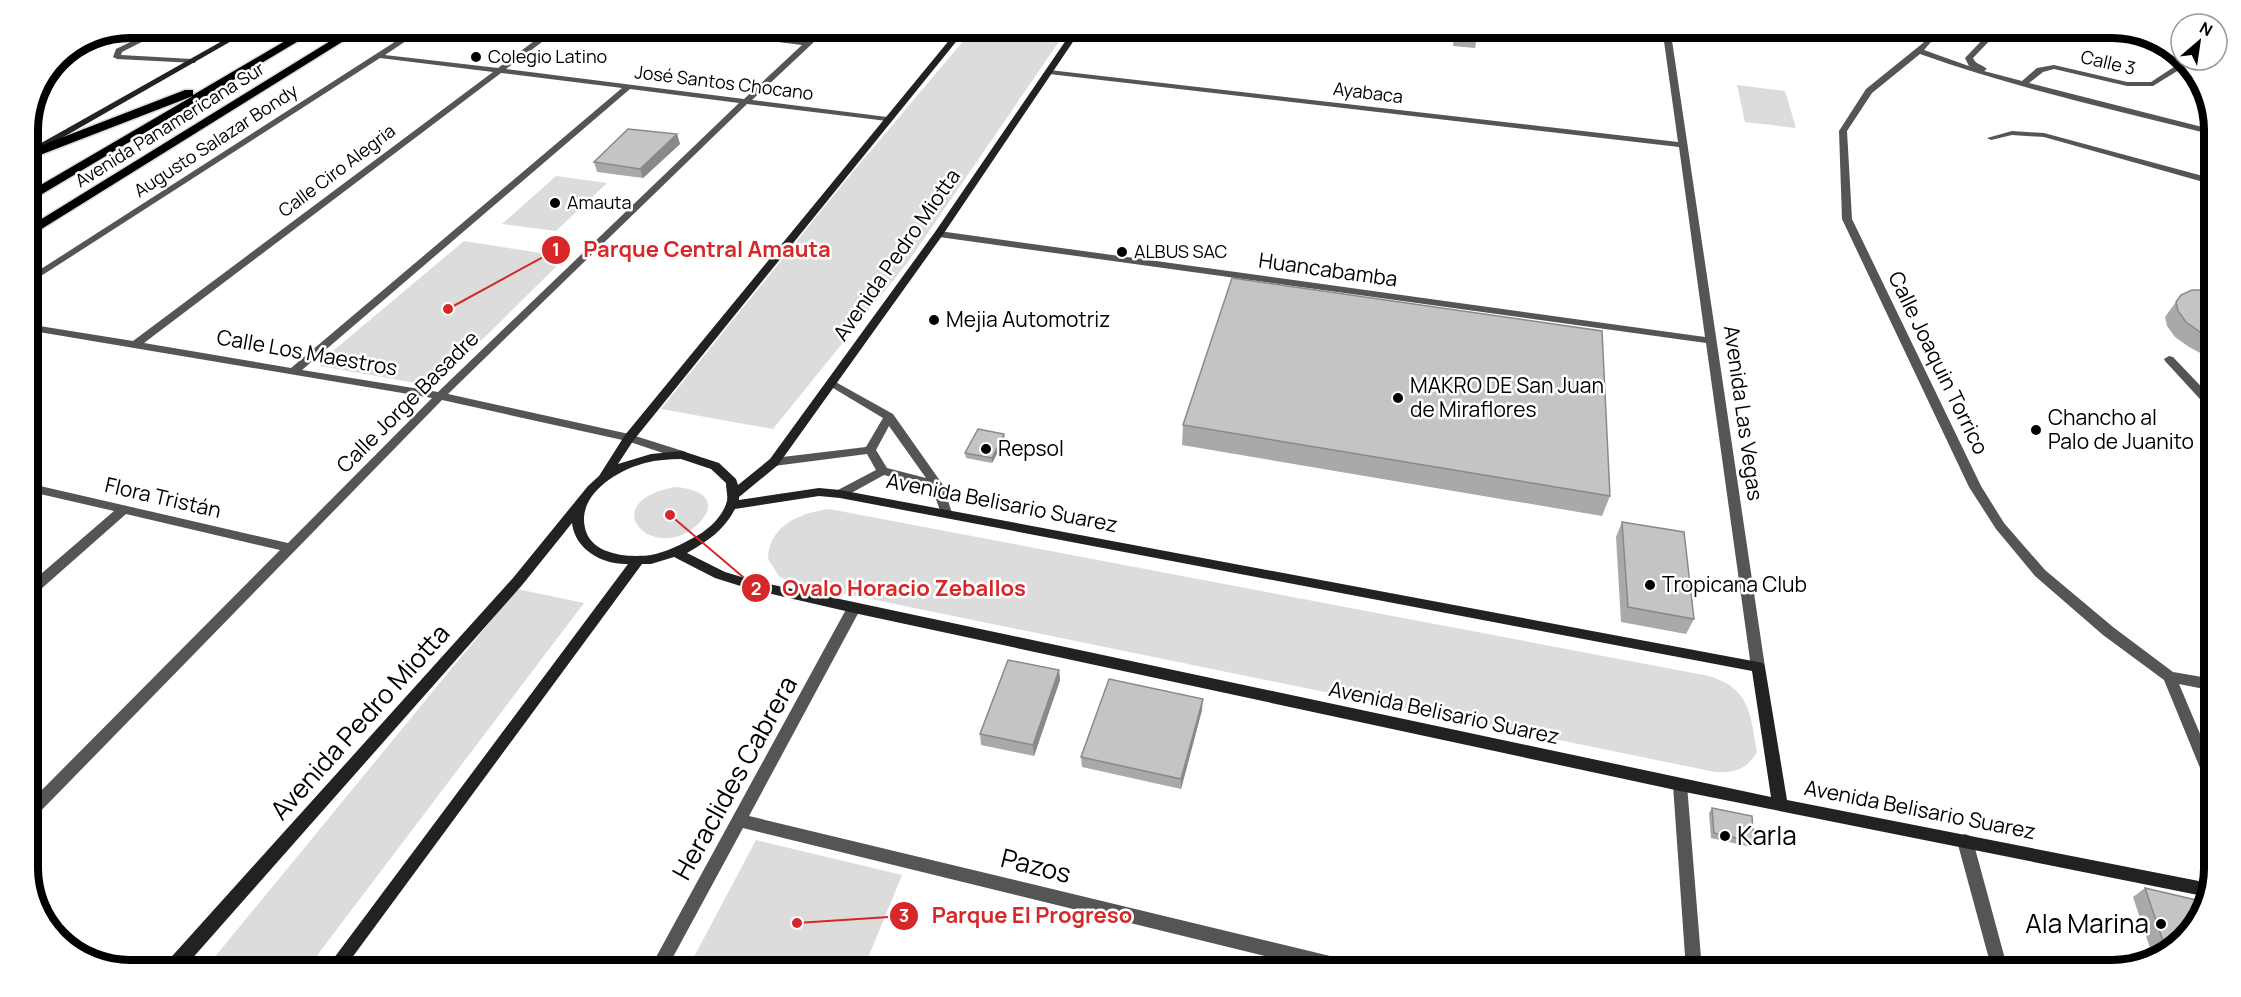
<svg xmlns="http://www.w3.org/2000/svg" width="2241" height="997" viewBox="0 0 2241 997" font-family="Manrope,sans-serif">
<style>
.green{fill:#dcdcdc}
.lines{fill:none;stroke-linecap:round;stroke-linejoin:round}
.highway-casing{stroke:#dbdbdb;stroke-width:3}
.lane{fill:#555;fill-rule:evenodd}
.street{fill:#555;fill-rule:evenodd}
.secondary{fill:#222;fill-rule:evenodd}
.highway{fill:#000;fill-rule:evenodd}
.wall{fill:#a9a9a9}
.shaded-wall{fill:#898989}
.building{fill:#c4c4c4;stroke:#898989;stroke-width:1.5}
.poi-dot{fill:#000;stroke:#fff;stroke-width:2}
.labels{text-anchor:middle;stroke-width:5;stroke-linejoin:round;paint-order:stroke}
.far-poi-label{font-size:18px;fill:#000;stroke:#fff;text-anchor:start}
.far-street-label{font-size:18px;fill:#000;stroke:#fff}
.street-label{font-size:21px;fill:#000;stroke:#fff}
.poi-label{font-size:21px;fill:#000;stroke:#fff;text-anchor:start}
.near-street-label{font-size:26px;fill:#000;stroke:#fff}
.near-poi-label{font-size:26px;fill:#000;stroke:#fff;text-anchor:start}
.rim{fill:none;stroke:#000;stroke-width:8}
.leader{fill:none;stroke:#d62828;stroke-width:2}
.callout-dot{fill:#d62828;stroke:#fff;stroke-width:2}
.mark-label{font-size:18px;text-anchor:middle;font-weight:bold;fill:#fff}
.callout-label{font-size:22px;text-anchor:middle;font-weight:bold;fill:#d62828;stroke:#fff;stroke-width:5;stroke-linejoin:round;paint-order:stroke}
</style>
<rect width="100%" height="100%" fill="#fff"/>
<g class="green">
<path d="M975,27H1069L908,262L773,429L661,409L847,179Z"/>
<path d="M1737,85L1785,91L1796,128L1745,122Z"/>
<path d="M556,176L607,183L556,231L502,224Z"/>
<path d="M464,241L566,257L438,383L427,385L320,366L321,361Z"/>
<path d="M675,487C695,488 722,498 700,522C656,568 591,503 675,487Z"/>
<path d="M829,509L1709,676C1751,689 1750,714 1757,752C1746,770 1735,773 1715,772L788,582L779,576L768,559C769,526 799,513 829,509Z"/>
<path d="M517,589L584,603L306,970H204Z"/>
<path d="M756,840L902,875L863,970H687Z"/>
</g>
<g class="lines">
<g class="highway-casing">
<g id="highway">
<path d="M309,27H322L27,203V193L193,96L27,160V151L185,90H193V95Z"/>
<path d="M353,27H366L27,238V228Z"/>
</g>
</g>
<path class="lane" d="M832,380L893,414L943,485L952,513L950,516H942L932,488L884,475L844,497H836L834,494L836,491L876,470L867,454L774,466L770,465L768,462L770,459L774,458L866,447L883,418L828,385L827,383L828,381ZM889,426L926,478L887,468L876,450Z"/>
<g class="street">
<path d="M161,27H171L122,52L121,55L192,59L196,61L195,63L117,59L113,57L116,49Z"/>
<path d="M418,27H427L385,55L498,68L553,27H562L506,69L744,99L802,45L676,29L672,27H693L806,42L822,27H830L752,100L887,117L891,119L887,121L747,104L448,394L629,434L686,452L688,455L686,458H678L627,441L442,400L32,820L27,822V805L280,550L126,514L32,597L27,599V586L114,511L27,491V483L288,543L432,398L27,330V324L133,341L493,72L380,58L27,285V278ZM501,73L622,88L291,368L144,343ZM630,89L739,103L438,392L302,370Z"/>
<path d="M1662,27H1670L1765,667L1763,671L1758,672L1753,671L1751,667L1706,343L939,237L934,234L939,231L1705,337L1679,147L1049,74L1045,72L1049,70L1678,142Z"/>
<path d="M1936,27H1944L1924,50L1977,69L1969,66L1965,58L1988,34L1987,27H1995L1996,34L1973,58C1976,65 1982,64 1987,69L1984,71L2022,81L2037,68L2054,65L2127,82H2151L2183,61L2187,65L2153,86H2127L2054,69L2043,72L2029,83L2214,130V135C2115,110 2015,88 1920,54L1872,93L1847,131L1852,219L1981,486L2004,523L2045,570L2113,627L2173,672L2214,679V691L2179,684L2214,767V791L2209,790L2207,785L2164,680L2103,635L2035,576L1996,529L1969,487L1842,219L1839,131L1866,89L1923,43Z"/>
<path d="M2012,131L2044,133L2214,179V185L2044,137L2012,135L1991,140L1987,138Z"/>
<path d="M2169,356L2173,357L2214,400V411L2210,410L2165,361L2164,359Z"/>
<path d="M854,603L859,604L861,608L749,816L1355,962L1361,964L1363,970H1322L743,828L666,970H649L849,604Z"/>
<path d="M1680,779L1685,780L1687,785L1702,970H1686L1673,785L1675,780Z"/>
<path d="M1965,834L1970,836L1973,841L2008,970H1992L1957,841L1960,836Z"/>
</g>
<g class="secondary">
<path d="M247,27H256L32,155H27V151Z"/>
<path d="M960,27H968L633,441L618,464L651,454L682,451L719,463L736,479L738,485L770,459L935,232L1075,27H1083L942,236L778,465L739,497V500L819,488L840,490L1758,662L1763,663L1765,667L1787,800L2209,883H2211L2208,897L1680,791L854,613L750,589L715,578L674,557L651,564H642L343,970H325L628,564C603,565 575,550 572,523L523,584L182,970H163L165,964L513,578L588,486L599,476L625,435ZM681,459L711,469L726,483C726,489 728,496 727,501C723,517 707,531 693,538C680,545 666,552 651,555C628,558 591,555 585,528C577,494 618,470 645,463C657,460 669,459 681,459ZM819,496L840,498L1752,671L1771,797L755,581L725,572L687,553C708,541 724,530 735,509Z"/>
</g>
<use href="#highway" class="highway"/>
</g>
<g class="wall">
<path d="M1455,27H1479L1475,48L1453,46Z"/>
<path d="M677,134L680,144L643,178L597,172L594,162Z"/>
<path d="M2214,290V359L2208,357L2189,347L2175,337L2167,326L2165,317L2181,295Z"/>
<path d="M1183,425L1610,496L1602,516L1182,445Z"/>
<path d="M1005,439L992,463L966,458L965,453Z"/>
<path d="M1622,522L1694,619L1686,634L1621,622L1616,537Z"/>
<path d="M1059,670L1060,680L1034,756L981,745L980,734Z"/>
<path d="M1202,710L1181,789L1082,767L1081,757Z"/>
<path d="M1712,808L1754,842L1751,847L1711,838L1709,813Z"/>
<path d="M2145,888L2169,952L2153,957L2133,897Z"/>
</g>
<g class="shaded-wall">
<path d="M677,134L680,144L643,178L640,169Z"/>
<path d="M27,386L30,389L28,390L36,400L27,406Z"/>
<path d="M1004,434L1005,439L992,463V458Z"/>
<path d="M1059,670L1060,680L1034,756L1033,745Z"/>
<path d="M1203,699L1202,710L1181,789V779Z"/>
</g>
<g class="building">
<path d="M1456,27H1479V33L1456,31Z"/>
<path d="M628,129L677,134L640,169L594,162Z"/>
<path d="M1232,278L1602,331L1610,496L1183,425Z"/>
<path d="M2192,290H2214V339L2200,332L2186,322L2178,311L2176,302L2181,295Z"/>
<path d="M978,429L1004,434L992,458L965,453Z"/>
<path d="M1622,522L1684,532L1694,619L1628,607Z"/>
<path d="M1008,660L1059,670L1033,745L980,734Z"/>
<path d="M1109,679L1203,699L1181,779L1081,757Z"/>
<path d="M1712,808L1752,816L1754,842L1714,833Z"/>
<path d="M2145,888L2196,900L2201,913L2169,952L2167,953Z"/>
</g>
<g class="poi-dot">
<circle cx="476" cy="57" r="6"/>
<circle cx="555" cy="203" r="6"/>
<circle cx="1122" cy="252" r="6"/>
<circle cx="934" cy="320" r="6"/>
<circle cx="1398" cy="398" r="6"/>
<circle cx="2036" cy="430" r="6"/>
<circle cx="986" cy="449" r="6"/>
<circle cx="1650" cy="585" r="6"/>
<circle cx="1725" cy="836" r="6"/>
<circle cx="2161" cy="924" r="6"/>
</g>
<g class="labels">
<g class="far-poi-label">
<text x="488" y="63">Colegio Latino</text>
<text x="567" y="209">Amauta</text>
<text x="1134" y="258">ALBUS SAC</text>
</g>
<g class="far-street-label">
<text transform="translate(2108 63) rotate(13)" y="6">Calle 3</text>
<text transform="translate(724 83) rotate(7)" y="6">José Santos Chocano</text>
<text transform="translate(1368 93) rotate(7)" y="6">Ayabaca</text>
<text transform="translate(170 125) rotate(-32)" y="6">Avenida Panamericana Sur</text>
<text transform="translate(216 141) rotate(-33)" y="6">Augusto Salazar Bondy</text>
<text transform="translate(337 171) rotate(-37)" y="6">Calle Ciro Alegria</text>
</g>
<g class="street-label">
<text transform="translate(897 255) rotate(-55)" y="7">Avenida Pedro Miotta</text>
<text transform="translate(1328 270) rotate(8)" y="7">Huancabamba</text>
<text transform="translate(307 353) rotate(10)" y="7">Calle Los Maestros</text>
<text transform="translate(1938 363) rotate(64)" y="7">Calle Joaquin Torrico</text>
<text transform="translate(408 402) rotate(-45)" y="7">Calle Jorge Basadre</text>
<text transform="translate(1743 413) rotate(82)" y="7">Avenida Las Vegas</text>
<text transform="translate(163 498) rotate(13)" y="7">Flora Tristán</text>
<text transform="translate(1002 503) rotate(11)" y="7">Avenida Belisario Suarez</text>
<text transform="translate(1444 713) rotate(12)" y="7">Avenida Belisario Suarez</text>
<text transform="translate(1920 810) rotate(11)" y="7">Avenida Belisario Suarez</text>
</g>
<g class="poi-label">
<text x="946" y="327">Mejia Automotriz</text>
<text x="1410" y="393">MAKRO DE San Juan<tspan x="1410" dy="24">de Miraflores</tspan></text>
<text x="2048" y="425">Chancho al<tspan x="2048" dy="24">Palo de Juanito</tspan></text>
<text x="998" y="456">Repsol</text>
<text x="1662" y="592">Tropicana Club</text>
</g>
<g class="near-street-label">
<text transform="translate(360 722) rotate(-48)" y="9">Avenida Pedro Miotta</text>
<text transform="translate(735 778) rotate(-61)" y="9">Heraclides Cabrera</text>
<text transform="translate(1036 866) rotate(14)" y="9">Pazos</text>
</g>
<g class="near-poi-label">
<text x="1737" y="845">Karla</text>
<text x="2149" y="933" text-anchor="end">Ala Marina</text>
</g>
</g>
<path d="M0 0H2241V997H0ZM130 38H2112A92 92 0 0 1 2204 130V868A92 92 0 0 1 2112 960H130A92 92 0 0 1 38 868V130A92 92 0 0 1 130 38Z" fill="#fff" fill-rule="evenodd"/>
<path class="rim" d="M130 38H2112A92 92 0 0 1 2204 130V868A92 92 0 0 1 2112 960H130A92 92 0 0 1 38 868V130A92 92 0 0 1 130 38Z"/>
<path class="leader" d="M448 309L556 250M670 515L756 588M797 923L904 916"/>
<g class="callout-dot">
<circle cx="448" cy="309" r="6"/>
<circle cx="670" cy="515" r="6"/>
<circle cx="797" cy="923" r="6"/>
<circle cx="556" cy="250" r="15"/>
<circle cx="756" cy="588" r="15"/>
<circle cx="904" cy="916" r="15"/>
</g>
<g class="mark-label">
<text x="556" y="256">1</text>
<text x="756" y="595">2</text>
<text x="904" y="922">3</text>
</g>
<g class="callout-label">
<text x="707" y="257">Parque Central Amauta</text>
<text x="904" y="596">Ovalo Horacio Zeballos</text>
<text x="1032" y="923">Parque El Progreso</text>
</g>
<g transform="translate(2199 42) rotate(29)"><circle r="28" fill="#ffffff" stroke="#999999" stroke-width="1.5"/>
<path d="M0-4.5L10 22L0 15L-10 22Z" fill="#000000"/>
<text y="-9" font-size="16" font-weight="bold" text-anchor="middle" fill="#000000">N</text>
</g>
</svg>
